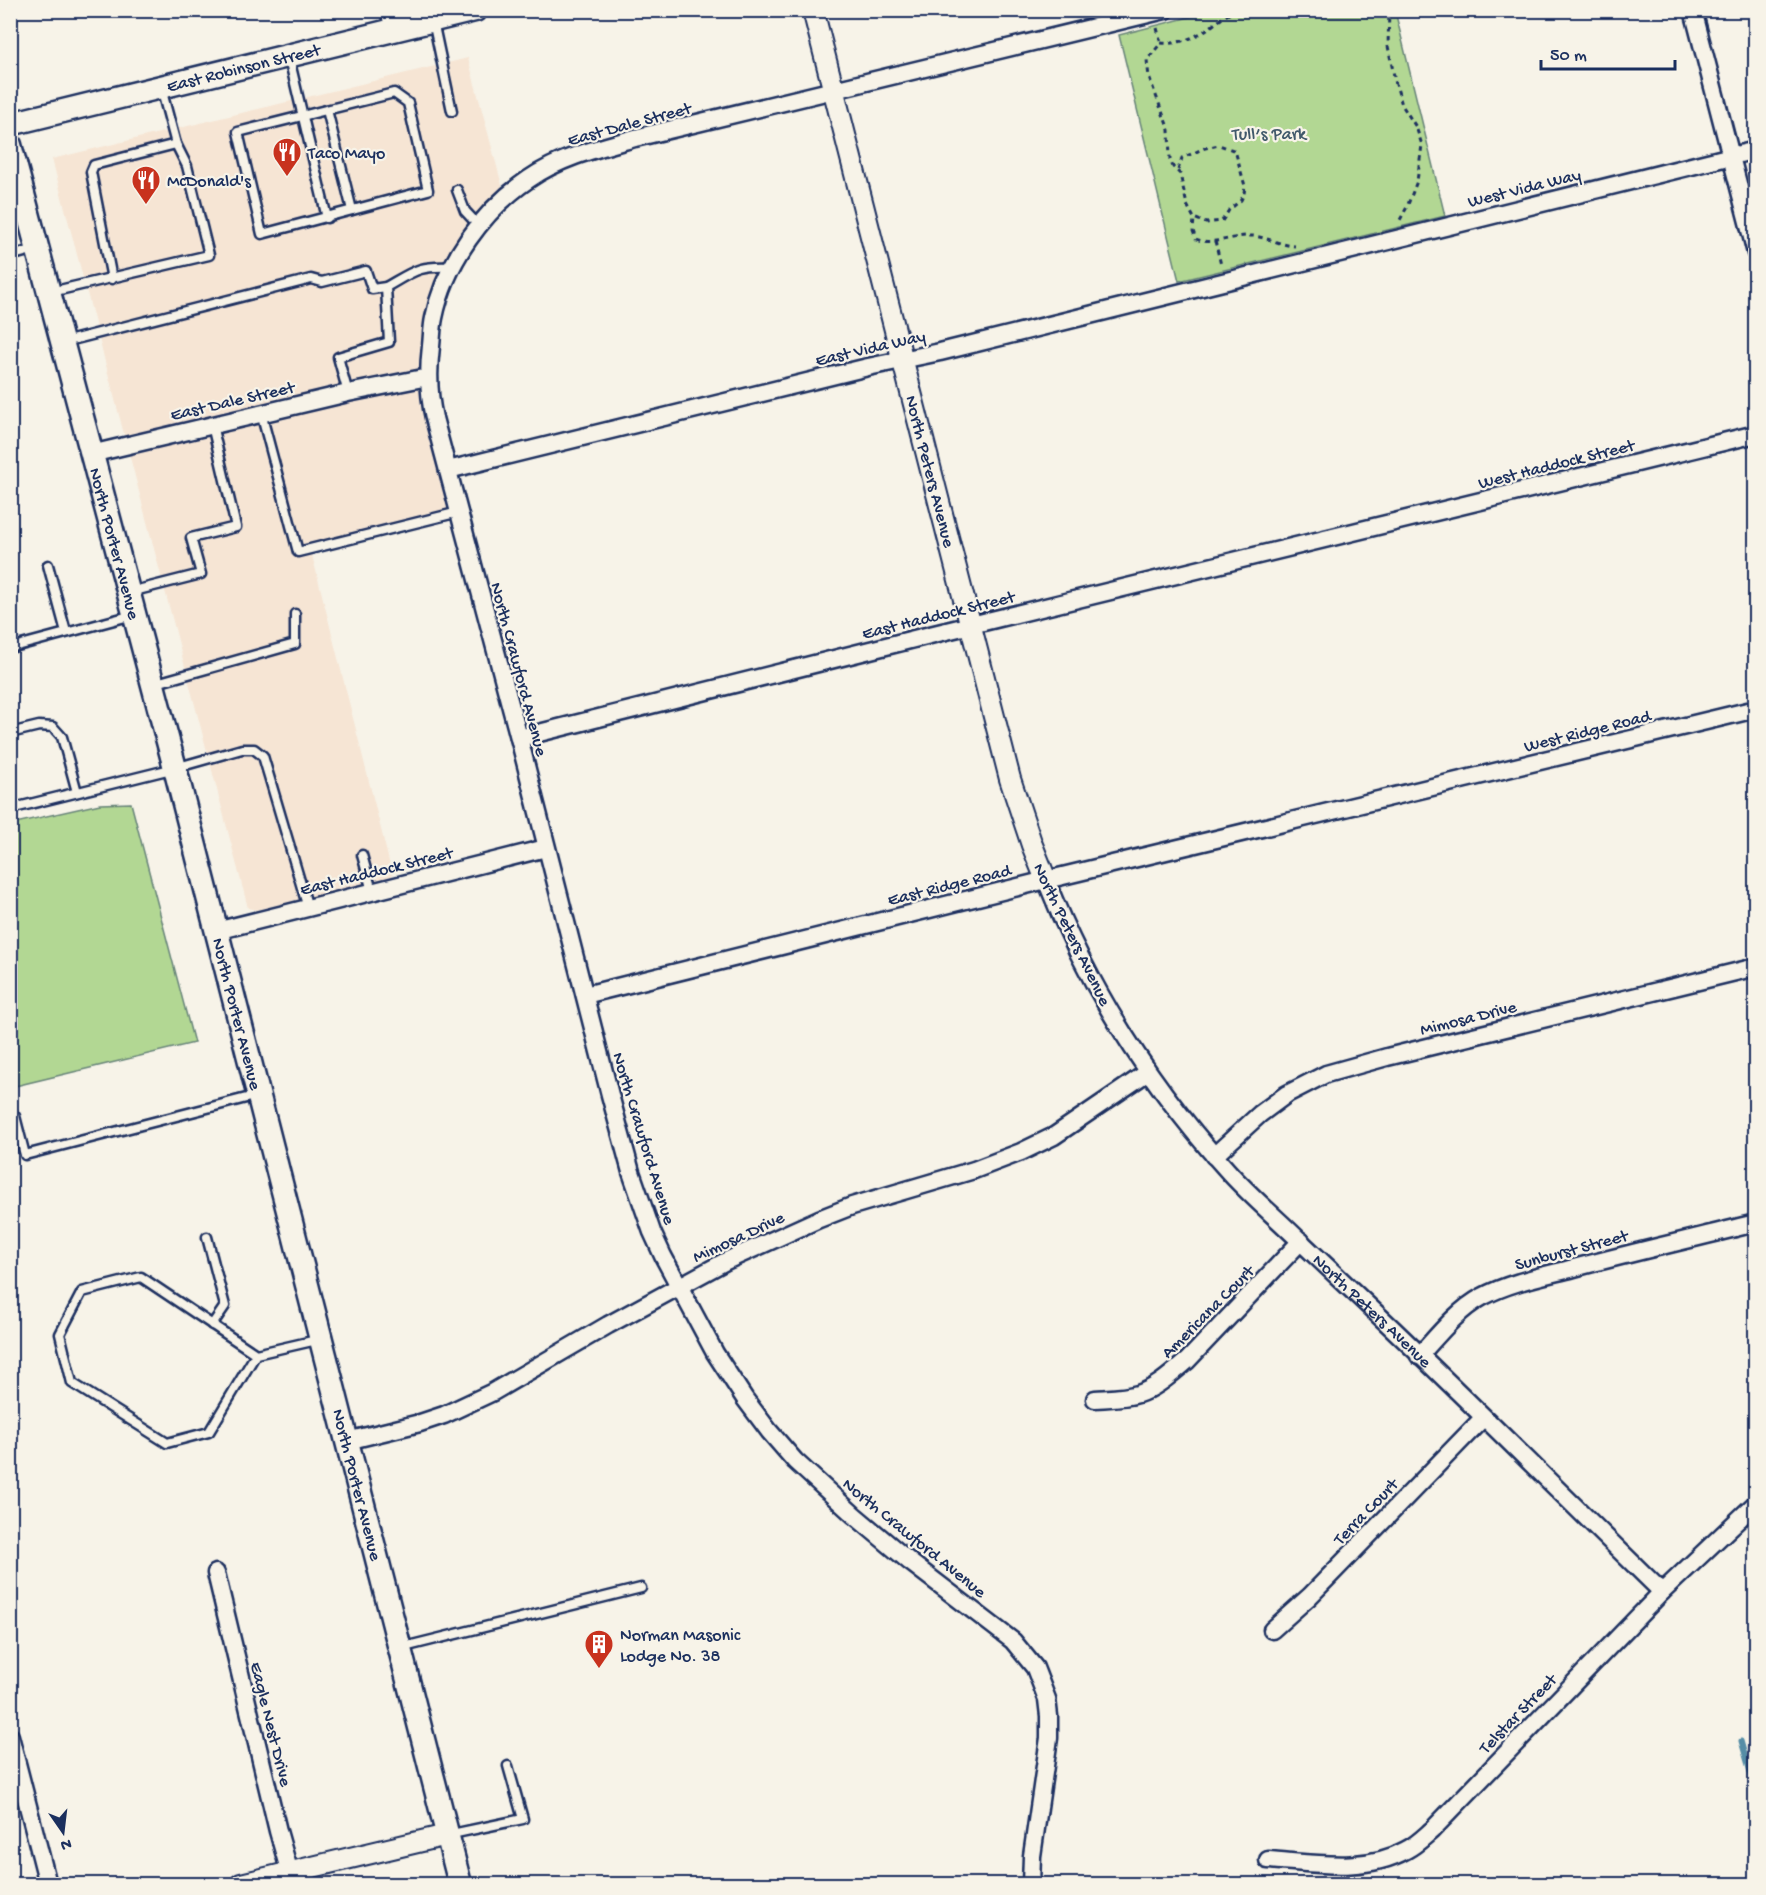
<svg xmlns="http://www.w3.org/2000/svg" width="1766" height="1895" viewBox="0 0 1766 1895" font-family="'Gochi Hand',sans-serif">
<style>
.built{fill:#f6e5d4}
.green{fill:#b2d793;stroke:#668378;stroke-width:1.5}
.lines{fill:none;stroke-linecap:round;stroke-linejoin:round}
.stream{stroke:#558da6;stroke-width:5}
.service-casing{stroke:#1b2f5e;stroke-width:13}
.minor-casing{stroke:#1b2f5e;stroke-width:21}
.tertiary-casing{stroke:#1b2f5e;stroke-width:24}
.secondary-casing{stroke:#1b2f5e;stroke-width:27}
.path{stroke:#1b2f5e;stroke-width:3;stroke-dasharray:4.5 4.5;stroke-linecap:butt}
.service{stroke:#f7f3e8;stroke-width:8}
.minor{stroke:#f7f3e8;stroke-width:16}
.tertiary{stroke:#f7f3e8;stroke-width:20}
.secondary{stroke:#f7f3e8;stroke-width:22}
.labels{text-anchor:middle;stroke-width:4.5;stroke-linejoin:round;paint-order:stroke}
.street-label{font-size:18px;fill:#1b2f5e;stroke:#f7f3e8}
.park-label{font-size:18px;fill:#41596b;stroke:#f7f3e8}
.poi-label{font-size:18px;fill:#1b2f5e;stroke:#f7f3e8;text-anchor:start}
</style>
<rect width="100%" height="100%" fill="#f7f3e8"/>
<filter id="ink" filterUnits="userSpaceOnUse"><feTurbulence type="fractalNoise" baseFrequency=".0167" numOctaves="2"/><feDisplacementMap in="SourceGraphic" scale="12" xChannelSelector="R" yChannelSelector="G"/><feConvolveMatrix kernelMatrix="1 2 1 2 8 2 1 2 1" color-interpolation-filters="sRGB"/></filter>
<g filter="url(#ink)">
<path class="built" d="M468,58L504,193L470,232L423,356L454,509L310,547L394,881L256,910L248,908L52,159Z"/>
<g class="green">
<path d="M1217,10L1395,11L1445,216L1179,281L1119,35Z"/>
<path d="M131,803L194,1043L11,1087V824L100,804Z"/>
</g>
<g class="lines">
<path class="stream" d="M1741,1741L1756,1793"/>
<g class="service-casing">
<g id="service">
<path d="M433,21L452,111"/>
<path d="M289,58L327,218"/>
<path d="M161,88L176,144"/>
<path d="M394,93L408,103L428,190L262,234L238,132Z"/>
<path d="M327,110L352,210"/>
<path d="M457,190L465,211L479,226"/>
<path d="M10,256L36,249"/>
<path d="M51,292L209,255L187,166L176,144L94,165L91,172L112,279"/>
<path d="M64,342L311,279L322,282L366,271L372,289L386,287"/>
<path d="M348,393L338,357L389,342L386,287C414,271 419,265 452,267"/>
<path d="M261,413L298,552L459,512"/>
<path d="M48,565L66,632"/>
<path d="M130,592L201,574L191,538L236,527L212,425"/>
<path d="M10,648L133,615"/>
<path d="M153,684L295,644V614"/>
<path d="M10,733L39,726L53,727L62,737L77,792"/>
<path d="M10,809L175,768L242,749H254L263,756L308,908"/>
<path d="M362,855L372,891"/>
<path d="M15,1116L25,1155L258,1095"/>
<path d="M207,1237L225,1306L212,1325"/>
<path d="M256,1354L209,1432L167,1443L72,1383L60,1334L82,1292L141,1277L256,1354L321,1339"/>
<path d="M400,1648L641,1588"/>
<path d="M447,1835L523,1819L508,1766"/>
</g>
</g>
<g class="minor-casing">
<g id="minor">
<path d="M389,10L394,30"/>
<path d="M1693,10L1756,253"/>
<path d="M91,454L348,393L428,377"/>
<path d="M448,470L868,367L940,352L1756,150"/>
<path d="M519,738L934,634L1756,434"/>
<path id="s1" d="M1046,880C1088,987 1150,1085 1227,1170C1250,1196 1277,1218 1302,1243C1332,1271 1362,1300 1392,1328C1483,1415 1572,1504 1662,1592"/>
<path d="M216,931L546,848"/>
<path d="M585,995L1046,880L1756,709"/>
<path d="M1214,1156L1260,1114L1287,1094L1326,1074L1387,1057L1756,967"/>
<path d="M1419,1356C1438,1335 1458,1310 1482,1297C1510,1282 1543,1276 1574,1268C1634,1252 1695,1238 1756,1223"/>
<path d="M1095,1399C1109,1398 1125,1398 1138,1394C1157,1388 1172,1373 1187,1361L1301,1241"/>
<path d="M347,1441L420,1423L444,1415L493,1392L608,1325L726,1261L819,1219L852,1206L974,1170L1021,1152L1054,1136L1148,1072"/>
<path d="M216,1573L278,1831L293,1884"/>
<path d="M1272,1630L1310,1596L1483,1418"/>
<path d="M10,1736L48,1884"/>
<path d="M1268,1860C1313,1863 1365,1873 1406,1850C1416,1845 1424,1837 1432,1830L1662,1592L1756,1503"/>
<path d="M1031,1884L1032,1856L1049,1738V1716L1047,1699L1035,1668L1013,1641L910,1562L854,1515L795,1461L769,1431L745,1399L715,1353L663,1256L652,1232L631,1172L610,1095L519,738L434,418C428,393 428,371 431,346C432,337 432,327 434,318C445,263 483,210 529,179C561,157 599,148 635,138L1165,10"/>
</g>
</g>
<g class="tertiary-casing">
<g id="tertiary">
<path id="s2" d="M813,10L1010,779L1032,845L1046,880"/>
<path d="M241,1884L447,1835"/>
</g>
</g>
<g class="secondary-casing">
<g id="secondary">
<path id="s3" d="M10,124L475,10"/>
<path id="s4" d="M10,145L175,768L460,1884"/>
</g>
</g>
<g class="path">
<path d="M1238,10C1228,13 1221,19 1213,25C1198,36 1180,45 1161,43L1147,60L1149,77L1169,130L1170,160L1173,167L1180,174L1187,205L1194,218L1193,231L1196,239C1212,246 1232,236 1248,236C1264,235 1278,245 1295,246"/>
<path d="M1389,10L1388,46L1395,81L1402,105L1416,127L1422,145L1417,181L1407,207L1400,220L1397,221"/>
<path d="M1157,28L1161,43"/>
<path d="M1178,170L1182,158L1205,148L1219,145L1233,150L1236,154L1245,186L1244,194L1241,200L1229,210L1222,221L1206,223L1194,218"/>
<path d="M1215,241L1221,265"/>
</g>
<use href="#service" class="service"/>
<use href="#minor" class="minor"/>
<use href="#tertiary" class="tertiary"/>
<use href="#secondary" class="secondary"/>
</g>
</g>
<defs>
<g id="restaurant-pin" transform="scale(1.5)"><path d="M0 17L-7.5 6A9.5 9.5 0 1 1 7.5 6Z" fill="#c8321e" stroke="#f7f3e8"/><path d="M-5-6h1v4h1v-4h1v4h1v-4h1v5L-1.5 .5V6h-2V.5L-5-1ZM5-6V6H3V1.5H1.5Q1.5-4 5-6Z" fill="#fff"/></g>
<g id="building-pin" transform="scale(1.5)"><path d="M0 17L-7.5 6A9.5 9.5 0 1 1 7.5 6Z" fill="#c8321e" stroke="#f7f3e8"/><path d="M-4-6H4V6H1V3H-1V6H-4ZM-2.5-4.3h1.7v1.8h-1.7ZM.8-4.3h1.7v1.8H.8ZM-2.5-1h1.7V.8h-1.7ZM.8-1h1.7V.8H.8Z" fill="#fff"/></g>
</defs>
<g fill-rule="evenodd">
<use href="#restaurant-pin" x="287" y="152"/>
<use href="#restaurant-pin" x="146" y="180"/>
<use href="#building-pin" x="599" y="1644"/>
</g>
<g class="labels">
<g class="street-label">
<text dy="6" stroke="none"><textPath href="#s3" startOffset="240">East Robinson Street</textPath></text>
<text transform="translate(629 123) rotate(-15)" y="6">East Dale Street</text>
<text transform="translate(1524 187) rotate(-14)" y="6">West Vida Way</text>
<text transform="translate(870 347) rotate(-13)" y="6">East Vida Way</text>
<text transform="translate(232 400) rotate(-13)" y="6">East Dale Street</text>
<text transform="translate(1556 463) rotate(-14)" y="6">West Haddock Street</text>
<text dy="6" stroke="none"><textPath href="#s2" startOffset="476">North Peters Avenue</textPath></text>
<text dy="6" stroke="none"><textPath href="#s4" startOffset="412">North Porter Avenue</textPath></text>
<text transform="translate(938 614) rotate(-14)" y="6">East Haddock Street</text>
<text transform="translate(520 669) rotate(75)" y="6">North Crawford Avenue</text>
<text transform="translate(1587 730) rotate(-14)" y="6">West Ridge Road</text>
<text transform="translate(376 870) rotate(-14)" y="6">East Haddock Street</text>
<text transform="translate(949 884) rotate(-14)" y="6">East Ridge Road</text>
<text transform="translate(1073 934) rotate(64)" y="6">North Peters Avenue</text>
<text dy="6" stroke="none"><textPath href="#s4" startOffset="898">North Porter Avenue</textPath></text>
<text transform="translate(1468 1017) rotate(-14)" y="6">Mimosa Drive</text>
<text transform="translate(645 1138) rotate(73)" y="6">North Crawford Avenue</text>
<text transform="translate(738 1236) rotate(-25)" y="6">Mimosa Drive</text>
<text transform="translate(1571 1249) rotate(-15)" y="6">Sunburst Street</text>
<text transform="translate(1207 1311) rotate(-45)" y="6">Americana Court</text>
<text dy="6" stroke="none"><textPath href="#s1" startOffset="546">North Peters Avenue</textPath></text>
<text dy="6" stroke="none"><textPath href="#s4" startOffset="1384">North Porter Avenue</textPath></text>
<text transform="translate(1365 1511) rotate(-46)" y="6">Terra Court</text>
<text transform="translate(915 1537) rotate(39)" y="6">North Crawford Avenue</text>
<text transform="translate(1517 1713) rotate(-46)" y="6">Telstar Street</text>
<text transform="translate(272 1724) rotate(76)" y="6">Eagle Nest Drive</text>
</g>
<g class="park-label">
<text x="1269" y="139">Tull’s Park</text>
</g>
<g class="poi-label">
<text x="308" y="158">Taco Mayo</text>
<text x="167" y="186">McDonald's</text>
<text x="620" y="1640">Norman Masonic<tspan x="620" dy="21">Lodge No. 38</tspan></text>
</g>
</g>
<rect width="1766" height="1895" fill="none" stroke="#f7f3e8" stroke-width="36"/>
<rect x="18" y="18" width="1730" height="1859" fill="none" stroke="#1b2f5e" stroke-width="2" filter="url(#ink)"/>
<g transform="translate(63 1832) rotate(166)" stroke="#f7f3e8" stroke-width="4.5" paint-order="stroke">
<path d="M0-4.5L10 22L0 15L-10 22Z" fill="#1b2f5e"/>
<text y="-9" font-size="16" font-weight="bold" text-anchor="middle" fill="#1b2f5e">N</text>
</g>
<path d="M1541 60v9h134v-9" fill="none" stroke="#1b2f5e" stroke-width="3"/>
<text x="1550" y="60" font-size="18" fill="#1b2f5e" stroke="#f7f3e8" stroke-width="4.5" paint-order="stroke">50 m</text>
</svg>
